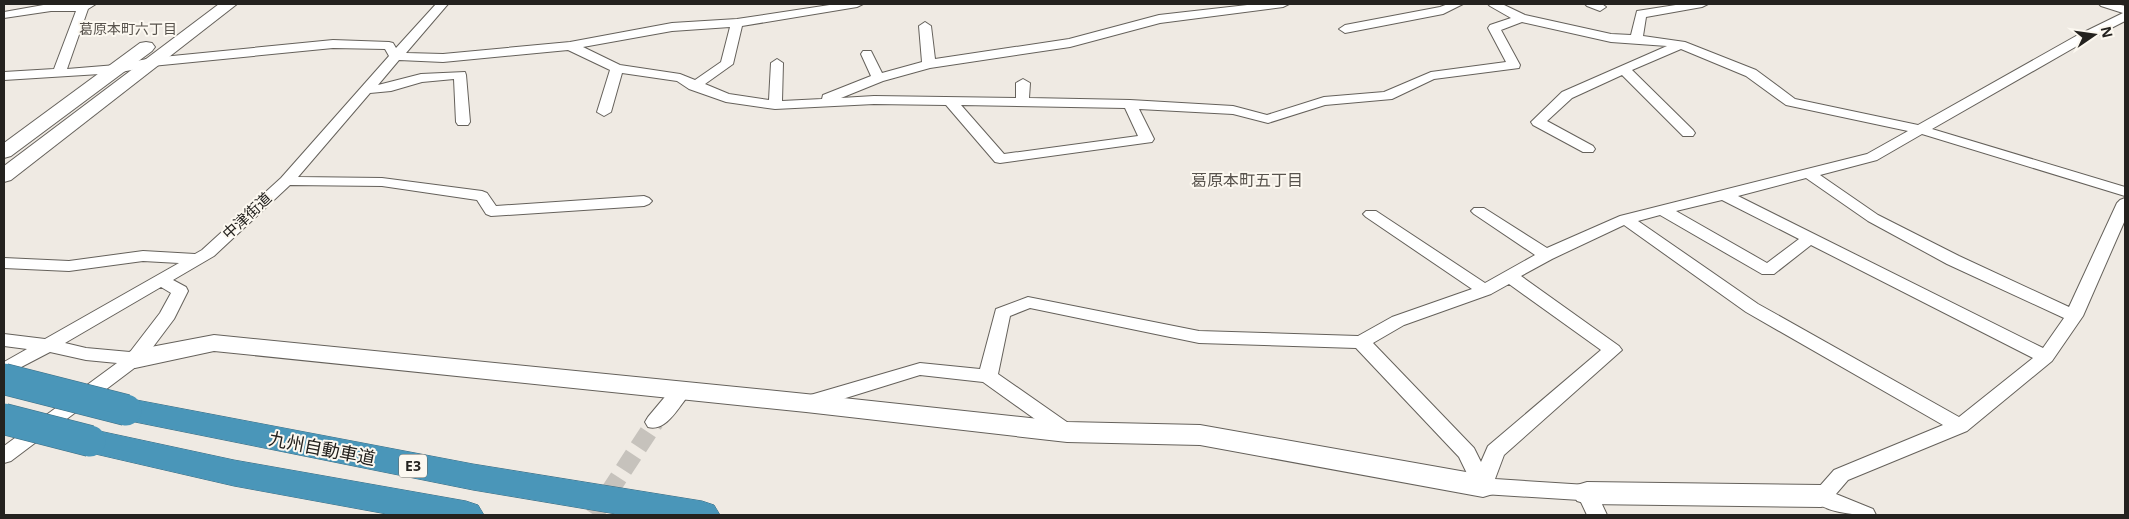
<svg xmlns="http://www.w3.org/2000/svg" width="2129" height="519" viewBox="0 0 2129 519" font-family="'Open Sans','Noto Sans JP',sans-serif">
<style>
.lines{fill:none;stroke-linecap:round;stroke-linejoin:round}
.street-tunnel{stroke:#c6c2bc;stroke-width:18;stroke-dasharray:18 9;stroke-linecap:butt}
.street-casing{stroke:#65615b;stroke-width:2}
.secondary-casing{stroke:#65615b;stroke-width:2}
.highway-casing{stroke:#3d6d83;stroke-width:1}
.street{fill:#fff;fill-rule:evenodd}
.secondary{fill:#fff;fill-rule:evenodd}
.highway{fill:#4a96b9;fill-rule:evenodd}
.highway-bridge-casing{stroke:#3d6d83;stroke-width:32;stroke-linecap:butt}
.highway-bridge{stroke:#4a96b9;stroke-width:31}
.labels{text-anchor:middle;stroke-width:4;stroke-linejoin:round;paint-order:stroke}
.far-neighbourhood-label{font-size:14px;fill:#58534d;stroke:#fcf8f0}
.shield{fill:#fcf8f0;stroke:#65625e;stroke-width:1}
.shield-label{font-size:14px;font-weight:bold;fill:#24221f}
.street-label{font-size:15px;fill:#24221f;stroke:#fcf8f0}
.neighbourhood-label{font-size:16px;fill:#58534d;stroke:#fcf8f0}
.near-street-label{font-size:18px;fill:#24221f;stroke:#fcf8f0}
</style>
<rect width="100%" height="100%" fill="#efeae3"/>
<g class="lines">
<path class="street-tunnel" d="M594,515L655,422"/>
<g class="street-casing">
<g id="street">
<path d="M49,4H96L88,9L67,69L116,65L152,58L333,40L389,42L393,43L396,48L436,4H448L406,53L443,54L570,42L672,23L737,19L836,4H863L857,7L742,26L733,64L705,84L729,94L769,100L771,63L777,59L783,63L782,101L822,99L823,95L871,76L861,54L863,51H871L882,73L922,62L919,26L925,22L931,26L935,59L1069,39L1159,15L1256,4H1289L1283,7L1160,23L1070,47L930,68L883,81L841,98L874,96L1016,98V83L1023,79L1030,83L1029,98L1130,100L1233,106L1267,115L1324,97L1384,92L1431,72L1506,62L1488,28L1490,25L1511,18L1490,6L1488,4H1502L1525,15L1611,34L1631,35L1637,11L1682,4H1708L1702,7L1646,17L1643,36L1685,42L1756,70L1795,99L1918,125L2076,36L2123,13L2101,6L2099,4H2117L2125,6V21L2084,42L1932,129L2125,187V196L1922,134L1877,160L1820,175L1878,215L1959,256L2069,307L2117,203L2120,200L2125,198V220L2083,316L2052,361L1967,431L1848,480L1836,494L1873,509L1876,515C1858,515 1821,514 1811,496L1834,470L1943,425L1746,312L1624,225L1552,259L1521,276L1619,346L1622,350L1504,455L1495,479L1587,485L1594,487L1607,515H1587L1580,500L1483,494L1476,492L1459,457L1356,348L1199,343L1030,308L1010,316L998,374L1074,427L1077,432L1074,437L1067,439L1060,437L983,382L920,375L807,410L800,408L798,403L800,398L920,363L980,369L996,309L1028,297L1199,331L1358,336L1392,317L1472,289L1366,217L1363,214L1366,211H1376L1485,283L1535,255L1474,214L1471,211L1474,208H1484L1547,248L1620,216L1867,154L1908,131L1786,105L1746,76L1681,49L1632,70L1693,130L1695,133L1693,136H1683L1622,75L1572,98L1547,121L1593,146L1595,149L1593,152H1583L1533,125L1531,122L1562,92L1667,46L1611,42L1522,22L1501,30L1520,65L1519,68L1434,79L1392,99L1325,105L1268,123L1233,114L1139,109L1154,139L1152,142L1000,163L995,162L946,105L874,104L775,109L726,102L689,89L677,81L622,73L611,112L604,116L597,112L610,70L568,50L443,62L399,60L378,85L421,74L465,72L466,75L470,122L468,125H458L456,122L454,79L422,82L391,91L370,93L298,177L382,178L482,191L487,193L496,206L644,196L649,198L652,201L649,204L644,206L491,216L486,214L477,200L382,186L290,185L214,256L173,280L186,287L188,291L174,319L141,363L11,461L4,463V446L117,363L86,360L50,352L4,376V362L27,349L4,346V334L45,339L179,263L143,261L69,271L4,268V258L69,261L143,251L195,254L202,250L281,178L389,56L385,49L333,48L152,66L116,73L4,80V72L54,69L76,11H51L4,18V12ZM730,27L721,62L695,80L680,74L620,65L583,47L672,31ZM961,105L1125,108L1138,136L1004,154ZM1806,178L1868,221L1947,264L2064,318L2043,348L1738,196ZM1722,200L1799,239L1767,263L1676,211ZM1660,215L1762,274H1774L1811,245L2033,358L1959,417L1758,304L1638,221ZM1509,284L1601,350L1488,446L1481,462L1474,448L1373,343L1404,325L1491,294ZM161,287L171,293L160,313L130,352L86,348L65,343Z"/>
<path d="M1448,4H1463L1443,14L1345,33L1339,29L1345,25L1440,7Z"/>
<path d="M1585,4H1602L1606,7L1600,11L1587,6Z"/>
<path d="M681,384L688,386L690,391L688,396C678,408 666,432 648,427L645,422L648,417L674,386Z"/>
</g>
</g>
<g class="secondary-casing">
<g id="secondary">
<path d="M219,4H237L11,180L4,182V166Z"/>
<path d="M146,42L152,43L155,47L152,51L11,156L4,158V143L140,43Z"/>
<path d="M214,335L806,394L1067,422L1200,425L1483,475L1493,478L1497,486L1493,494L1483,497L1200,445L1067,442L806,412L214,351L135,368L126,365L123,359L126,353L135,350Z"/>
<path d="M1587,482L1821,485L1831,488L1835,496L1831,504L1821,507L1587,504L1577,501L1573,493L1577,485Z"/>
</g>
</g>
<g class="highway-casing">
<g id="highway">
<path d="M126,398L473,464L702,501L714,505L720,515H622L473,490L115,418L110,410L115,402Z"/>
<path d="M90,429L234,460L466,501L478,505L484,515H392L234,486L78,450L73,441L78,432Z"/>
</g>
</g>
<use href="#street" class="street"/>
<use href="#secondary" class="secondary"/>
<use href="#highway" class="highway"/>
<g class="highway-bridge-casing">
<g id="highway-bridge">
<path d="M4,379L126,410"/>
<path d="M4,419L90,441"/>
</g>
</g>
<use href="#highway-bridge" class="highway-bridge"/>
</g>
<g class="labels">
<g class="far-neighbourhood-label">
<text x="128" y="34">葛原本町六丁目</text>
</g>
<rect class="shield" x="399" y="454.5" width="28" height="23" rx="4"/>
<g class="shield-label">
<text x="413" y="471">E3</text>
</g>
<g class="street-label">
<text transform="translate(247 216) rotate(-43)" y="5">中津街道</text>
</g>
<g class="neighbourhood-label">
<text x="1247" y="186">葛原本町五丁目</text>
</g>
<g class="near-street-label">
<text transform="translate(322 449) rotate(11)" y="6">九州自動車道</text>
</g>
</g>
<rect width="2129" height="519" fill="none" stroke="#24221f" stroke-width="10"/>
<g transform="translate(2094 35) rotate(77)" stroke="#fcf8f0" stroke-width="4" paint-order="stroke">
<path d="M0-4L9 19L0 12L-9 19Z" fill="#24221f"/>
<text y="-8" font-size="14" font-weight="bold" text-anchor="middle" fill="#24221f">N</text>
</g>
</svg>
